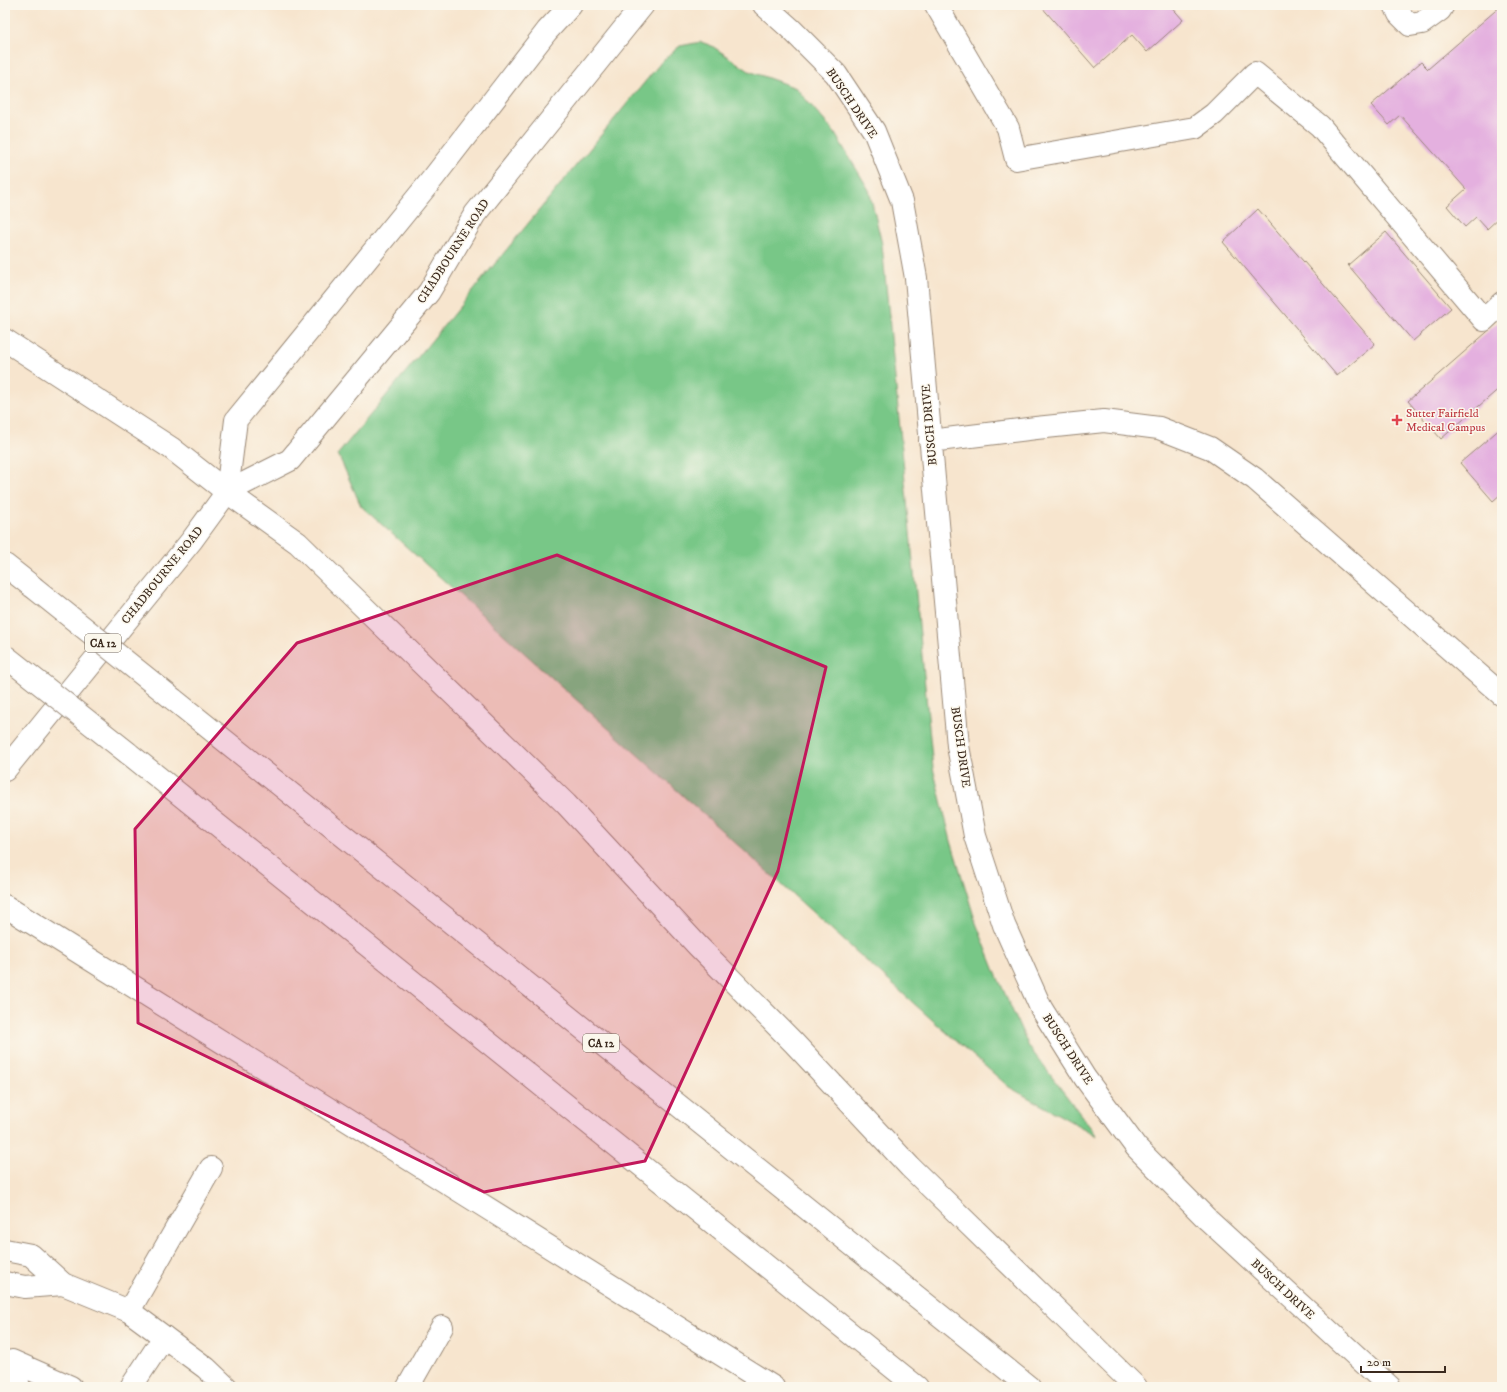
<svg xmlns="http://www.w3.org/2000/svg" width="1507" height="1392" viewBox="0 0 1507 1392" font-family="'IM FELL DW Pica',serif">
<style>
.green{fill:#78c787;stroke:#5a7852}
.building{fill:#e4b0df}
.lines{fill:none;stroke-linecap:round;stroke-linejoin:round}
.minor-casing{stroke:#998876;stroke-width:24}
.major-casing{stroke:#998876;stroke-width:24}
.highway-casing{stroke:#998876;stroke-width:24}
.minor{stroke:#fff;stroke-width:22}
.major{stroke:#fff;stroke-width:22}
.highway{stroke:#fff;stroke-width:22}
.highway-bridge-casing{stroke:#998876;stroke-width:24;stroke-linecap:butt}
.highway-bridge{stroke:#fff;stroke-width:22}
.marked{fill:#c2185b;fill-opacity:0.2;stroke:#c2185b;stroke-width:3;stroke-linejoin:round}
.health-dot{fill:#e0444e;stroke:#fbf7ec;stroke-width:1.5}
.labels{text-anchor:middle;stroke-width:3;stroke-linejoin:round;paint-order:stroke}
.shield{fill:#fbf7ec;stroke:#75685c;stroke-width:1}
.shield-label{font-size:11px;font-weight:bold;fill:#3b2a1e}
.street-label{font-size:12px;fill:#3b2a1e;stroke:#fbf7ec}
.health-label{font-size:12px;fill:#be3a42;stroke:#fbf7ec;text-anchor:start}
</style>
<rect width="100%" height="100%" fill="#fbf7ec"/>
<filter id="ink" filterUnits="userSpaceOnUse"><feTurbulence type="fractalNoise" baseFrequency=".025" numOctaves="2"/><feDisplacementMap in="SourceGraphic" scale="8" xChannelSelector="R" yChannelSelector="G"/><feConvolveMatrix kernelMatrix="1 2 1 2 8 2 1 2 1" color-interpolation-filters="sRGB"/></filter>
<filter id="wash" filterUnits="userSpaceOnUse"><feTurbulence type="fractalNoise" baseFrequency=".012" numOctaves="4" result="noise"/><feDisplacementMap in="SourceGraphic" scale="16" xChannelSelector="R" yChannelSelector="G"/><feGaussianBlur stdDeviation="0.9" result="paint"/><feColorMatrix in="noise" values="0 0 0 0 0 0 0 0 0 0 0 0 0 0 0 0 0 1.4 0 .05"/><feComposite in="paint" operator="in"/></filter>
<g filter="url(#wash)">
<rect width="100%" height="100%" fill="#f7e5ce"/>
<path class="green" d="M701,42L712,46L749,71L796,88L834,132L869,190L882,244L933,768L951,841L976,923L997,976L1029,1047L1097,1136L1009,1087L930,1018L361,506L338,454L663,60L680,46Z"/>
<g id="blocks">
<g class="building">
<path d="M1040,5H1170L1183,20L1147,52L1132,35L1095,68Z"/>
<path d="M1502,5V215L1487,229L1476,217L1465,227L1447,206L1466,189L1400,115L1389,125L1371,105L1421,62L1428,69Z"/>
<path d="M1258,209L1375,344L1337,376L1223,242Z"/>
<path d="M1386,232L1451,308L1413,341L1348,265Z"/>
<path d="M1502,319V386L1441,439L1408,401Z"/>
<path d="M1502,427V493L1493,501L1460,463Z"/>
</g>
</g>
</g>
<g filter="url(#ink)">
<use href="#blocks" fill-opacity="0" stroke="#998876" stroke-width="1"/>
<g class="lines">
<g class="minor-casing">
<g id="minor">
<path d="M764,5L792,30L836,74L874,131L902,201L916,278L958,746L975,836L1004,925L1041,1008L1085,1078L1136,1147L1208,1220L1390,1387"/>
<path d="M936,5L1008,128L1016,159L1195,128L1214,114L1255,73L1320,126L1484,320L1502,303"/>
<path d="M1395,5L1399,14L1410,25L1422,23L1440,10L1443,5"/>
<path d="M930,441L1036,428L1104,421L1159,428L1210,448L1255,479L1502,695"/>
<path d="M5,1250L31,1255L63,1284L129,1311L206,1368L226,1387"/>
<path d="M5,1283L25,1287L63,1284"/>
<path d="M129,1311L211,1168"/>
<path d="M19,1387L12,1361L71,1387"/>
<path d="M131,1387L164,1337"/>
<path d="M408,1387L442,1327"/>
</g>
</g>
<g class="major-casing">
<g id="major">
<path d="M227,492L236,420L434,177L547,31L571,5"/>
<path d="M5,770L192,540L227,492L290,460L429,292L475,214L643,5"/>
</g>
</g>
<g class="highway-casing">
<g id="highway">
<path d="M5,340L171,448L227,492L298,543L566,804L698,946L794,1043L910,1167L1136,1387"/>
<path d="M5,565L33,587"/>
<path d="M173,699L1029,1387"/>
<path d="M128,753L917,1387"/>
<path d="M5,906L773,1387"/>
</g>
</g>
<use href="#minor" class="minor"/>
<use href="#major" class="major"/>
<use href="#highway" class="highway"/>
<g class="highway-bridge-casing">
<g id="highway-bridge">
<path d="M33,587L173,699"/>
<path d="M5,656L128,753"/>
</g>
</g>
<use href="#highway-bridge" class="highway-bridge"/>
</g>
</g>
<path class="marked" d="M557,555L826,667L778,871L645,1161L484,1192L138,1023L135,829L297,643Z"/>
<path class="health-dot" d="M1395 414h4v4h4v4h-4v4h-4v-4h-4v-4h4z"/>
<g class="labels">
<g class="shield">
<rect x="85" y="634" width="36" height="18" rx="3"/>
<rect x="583" y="1034" width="36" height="18" rx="3"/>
</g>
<g class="shield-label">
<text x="103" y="647">CA 12</text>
<text x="601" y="1047">CA 12</text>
</g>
<g class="street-label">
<text transform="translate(852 103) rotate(56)" y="4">BUSCH DRIVE</text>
<text transform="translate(453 251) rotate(-57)" y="4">CHADBOURNE ROAD</text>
<text transform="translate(929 425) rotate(-95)" y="4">BUSCH DRIVE</text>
<text transform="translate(162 575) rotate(-51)" y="4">CHADBOURNE ROAD</text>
<text transform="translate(961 747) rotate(82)" y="4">BUSCH DRIVE</text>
<text transform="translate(1068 1049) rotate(57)" y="4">BUSCH DRIVE</text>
<text transform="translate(1283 1289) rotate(43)" y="4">BUSCH DRIVE</text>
</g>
<g class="health-label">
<text x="1406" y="417">Sutter Fairfield<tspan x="1406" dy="14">Medical Campus</tspan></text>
</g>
</g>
<rect width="1507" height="1392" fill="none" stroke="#fbf7ec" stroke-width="20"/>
<path d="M1361 1366v6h84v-6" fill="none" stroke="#3b2a1e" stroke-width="2"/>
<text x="1367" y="1366" font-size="12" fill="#3b2a1e" stroke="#fbf7ec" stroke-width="3" paint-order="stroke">20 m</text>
</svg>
